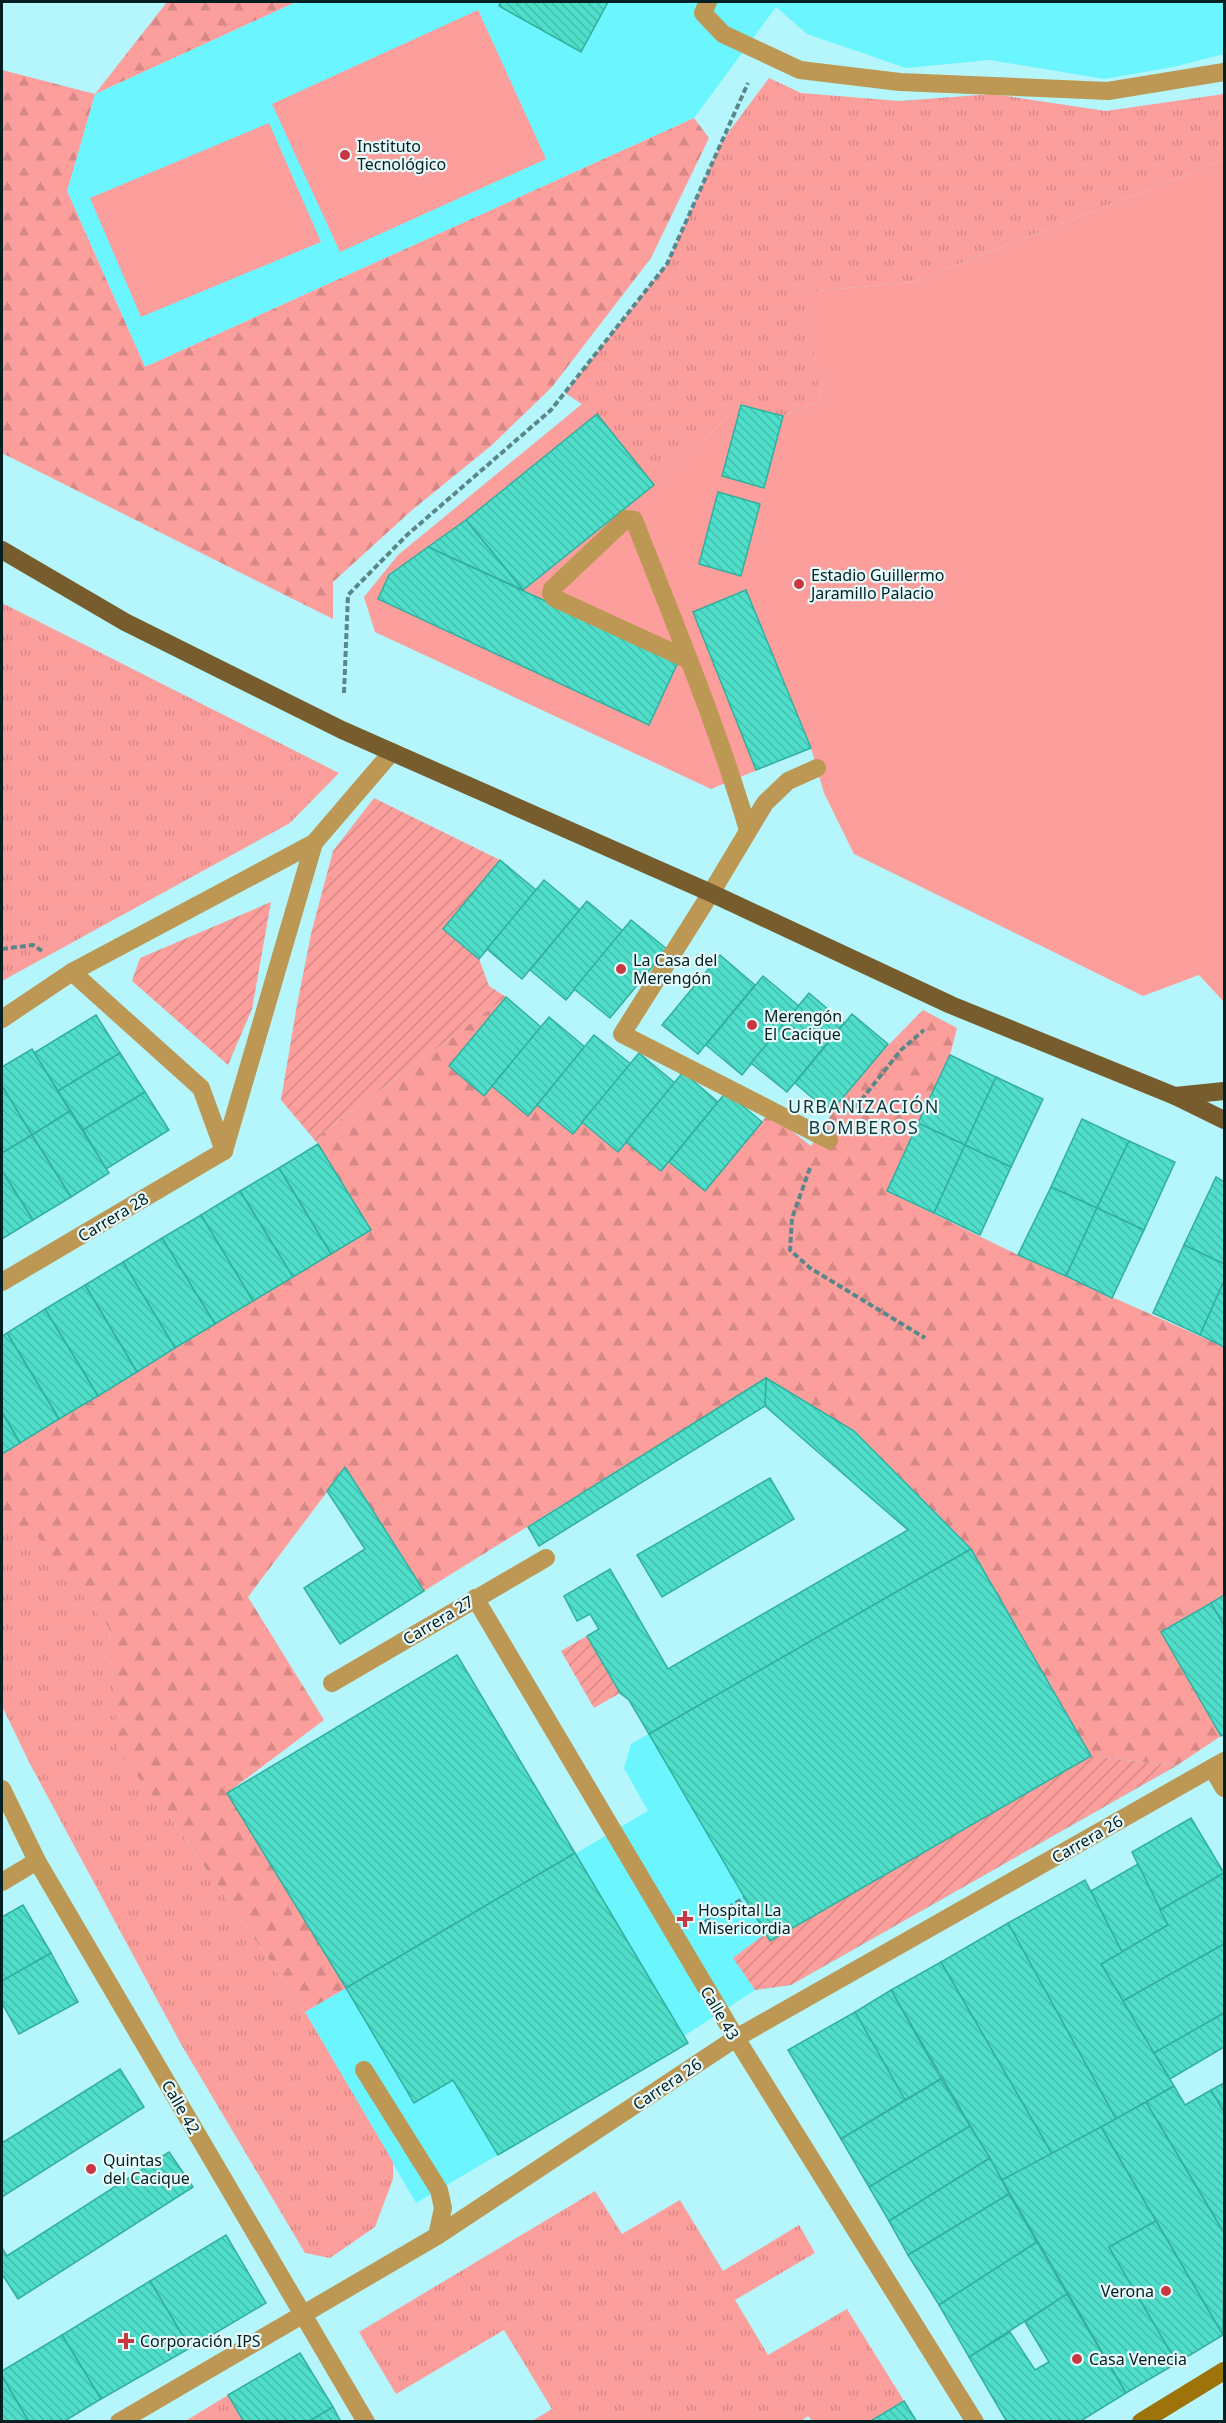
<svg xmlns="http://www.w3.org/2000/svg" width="1226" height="2423" viewBox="0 0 1226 2423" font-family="'Noto Sans',sans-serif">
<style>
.built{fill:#6bf5fe}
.grass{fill:url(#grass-tufts)}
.forest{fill:url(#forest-firs)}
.garden{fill:url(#garden-furrows)}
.pitch{fill:#fb9e9c}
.building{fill:url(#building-back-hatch);stroke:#32af9e;stroke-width:1.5}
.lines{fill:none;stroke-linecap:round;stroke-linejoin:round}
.path{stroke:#59878a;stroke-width:4;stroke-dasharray:6 3;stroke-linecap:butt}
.lane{stroke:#bd9854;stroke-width:18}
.street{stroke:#bd9854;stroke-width:18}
.secondary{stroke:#9e7309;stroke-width:18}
.primary{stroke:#775d2d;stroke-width:18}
.poi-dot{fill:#c83842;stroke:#e6fafc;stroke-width:2}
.labels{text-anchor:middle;stroke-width:4.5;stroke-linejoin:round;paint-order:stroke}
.poi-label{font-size:16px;fill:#041f21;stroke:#e6fafc;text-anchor:start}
.street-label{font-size:16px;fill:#041f21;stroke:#e6fafc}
.neighbourhood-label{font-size:18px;letter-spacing:1.5px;fill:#11393c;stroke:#e6fafc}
</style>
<defs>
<pattern id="grass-tufts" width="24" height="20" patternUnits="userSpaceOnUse" patternTransform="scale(1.5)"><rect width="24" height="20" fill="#fb9e9c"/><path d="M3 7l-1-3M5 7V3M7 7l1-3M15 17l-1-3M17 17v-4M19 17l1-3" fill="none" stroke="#d68886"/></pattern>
<pattern id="forest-firs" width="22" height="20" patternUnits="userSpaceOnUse" patternTransform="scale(1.5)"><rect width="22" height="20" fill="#fb9e9c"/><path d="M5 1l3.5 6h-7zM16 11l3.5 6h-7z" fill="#d68886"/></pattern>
<pattern id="garden-furrows" width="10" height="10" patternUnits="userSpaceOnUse" patternTransform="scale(1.5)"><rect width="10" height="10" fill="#fb9e9c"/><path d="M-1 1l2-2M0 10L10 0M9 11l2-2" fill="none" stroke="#d68886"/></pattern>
<pattern id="building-back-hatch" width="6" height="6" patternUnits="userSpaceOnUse" patternTransform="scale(1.5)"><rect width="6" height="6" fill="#4fdeca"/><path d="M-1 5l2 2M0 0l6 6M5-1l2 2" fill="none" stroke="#43bead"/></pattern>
</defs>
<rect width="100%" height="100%" fill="#b4f6fb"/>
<g class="built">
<path d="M296,2H1224V54L1173,67L1104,79L990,60L906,68L807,34L776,7L694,118L145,367L67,191L95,94Z"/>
<path d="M971,1549L1091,1756L1176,1766L791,1985L755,1990L684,2036L688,2043L416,2203L305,2012L648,1811L624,1768L631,1744Z"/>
</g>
<g class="grass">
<path d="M769,78L801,93L899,101L993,94L1106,111L1224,94V160L913,282L805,292L821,401L783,416L741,405L654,485L597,414L565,393L667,264L722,141Z"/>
<path d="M2,603L339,773L290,823L2,981Z"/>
<path d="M2,1524L33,1530L109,1628L119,1752L170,1817L305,2012L393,2162V2179L375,2227L330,2258L305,2253L181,2044L29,1762L2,1706Z"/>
<path d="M595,2191L622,2234L680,2200L723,2271L799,2225L815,2253L735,2300L768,2355L847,2309L904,2401L870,2421H812L808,2416L800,2422L532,2421L552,2409L504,2330L396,2394L359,2332Z"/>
<path d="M228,2395L244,2422H184Z"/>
</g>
<g class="forest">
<path d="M167,2H296L95,94L67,191L145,367L694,118L709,138L651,258L552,387L492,445L411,511L333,582V619L2,453V70L95,94Z"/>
<path d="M506,997L449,1066L484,1095L492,1086L528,1116L537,1105L573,1134L582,1122L618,1152L626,1142L661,1171L669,1162L705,1191L769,1113L811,1146C841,1095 881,1051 923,1010L957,1028L950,1055L887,1191L1018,1255L1224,1347V1595L1161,1632L1221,1736L1176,1766L1091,1756L971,1549L854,1431L766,1378L424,1591L345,1468L248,1597L324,1720L227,1793L346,1988L305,2012L170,1817L118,1752L109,1628L33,1531L2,1524V1454L370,1230L318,1144L322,1133Z"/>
</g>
<g class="garden">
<path d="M374,798L500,860L443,929L479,959L489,986L506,997L322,1133L318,1144L281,1100L297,1005L311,934L333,851Z"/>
<path d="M271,902L252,1009L228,1065L132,981L140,958Z"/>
<path d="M587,1636L620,1693L594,1708L561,1651Z"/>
<path d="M1091,1756L1176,1766L791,1985L755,1990L733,1958L765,1934L770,1941Z"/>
</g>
<g class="pitch">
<path d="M478,10L546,159L340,252L272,104Z"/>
<path d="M269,123L321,242L141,317L90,198Z"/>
<path d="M1224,160V1002L1199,975L1143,996L854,854L824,793L811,748L711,789L375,632L364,597L398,555L582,404L597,414L655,484L741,405L783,416L821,401L804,292L913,282Z"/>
</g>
<g class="building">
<path d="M501,2H608L581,52L499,6Z"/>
<path d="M741,405L783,416L764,488L722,476Z"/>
<path d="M597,414L654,485L523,590L466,520Z"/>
<path d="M718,492L760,504L741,576L699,564Z"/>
<path d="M466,520L523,590L428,547Z"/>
<path d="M428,547L678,662L649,725L378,599L389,575Z"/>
<path d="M746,590L811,748L756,770L693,612Z"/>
<path d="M500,860L536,890L479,959L443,929Z"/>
<path d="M544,880L580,910L522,979L487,949Z"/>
<path d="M587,901L623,931L566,1000L530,970Z"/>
<path d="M631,920L667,949L610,1018L574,989Z"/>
<path d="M720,955L755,985L698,1054L662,1025Z"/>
<path d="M763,976L799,1006L742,1075L706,1045Z"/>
<path d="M809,993L844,1023L787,1092L751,1063Z"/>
<path d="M506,997L541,1027L484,1096L449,1066Z"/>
<path d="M852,1014L888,1044L830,1113L795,1083Z"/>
<path d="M96,1015L120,1053L58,1091L34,1053Z"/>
<path d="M549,1017L585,1047L528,1116L492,1086Z"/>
<path d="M594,1035L631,1064L573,1134L537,1105Z"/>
<path d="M32,1049L70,1111L32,1135L2,1086V1067Z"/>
<path d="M120,1053L145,1092L83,1130L58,1091Z"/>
<path d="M639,1053L675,1083L618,1152L582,1122Z"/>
<path d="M950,1055L996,1077L965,1145L918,1123Z"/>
<path d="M683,1072L718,1102L661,1171L626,1142Z"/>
<path d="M996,1077L1043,1099L1011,1167L965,1145Z"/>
<path d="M2,1086L32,1135L2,1153Z"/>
<path d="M145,1092L169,1130L106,1169L83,1130Z"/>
<path d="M726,1092L762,1122L705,1191L669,1162Z"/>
<path d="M70,1111L109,1173L71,1197L32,1135Z"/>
<path d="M1082,1119L1129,1141L1097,1208L1051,1187Z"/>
<path d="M918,1123L965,1145L934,1213L887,1191Z"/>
<path d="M32,1135L71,1197L33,1220L2,1171V1153Z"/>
<path d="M1129,1141L1175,1162L1144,1230L1097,1208Z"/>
<path d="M318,1144L371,1230L331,1254L279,1168Z"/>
<path d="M965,1145L1011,1167L980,1235L934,1213Z"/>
<path d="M279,1168L331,1254L293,1277L240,1191Z"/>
<path d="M2,1171L33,1220L2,1239Z"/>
<path d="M1216,1177L1224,1182V1264L1184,1245Z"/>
<path d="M1051,1187L1097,1208L1066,1276L1018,1255Z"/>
<path d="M240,1191L293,1277L253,1301L201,1215Z"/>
<path d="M1097,1208L1144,1230L1112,1298L1066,1276Z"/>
<path d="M201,1215L253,1301L215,1324L162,1238Z"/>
<path d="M162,1238L215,1324L175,1348L123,1262Z"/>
<path d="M1184,1245L1224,1264V1281L1200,1335L1153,1313Z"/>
<path d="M123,1262L175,1348L137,1372L85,1285Z"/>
<path d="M1224,1281V1347L1200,1335Z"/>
<path d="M85,1285L137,1372L98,1396L45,1309Z"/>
<path d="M45,1309L98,1396L59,1419L7,1333Z"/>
<path d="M7,1333L59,1419L20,1443L2,1412V1336Z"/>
<path d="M766,1378L854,1431L971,1549L649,1734L629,1700L620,1693L587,1636L599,1629L590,1614L577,1621L564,1596L610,1569L668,1669L908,1530L765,1406Z"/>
<path d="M766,1378L765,1406L539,1546L528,1527Z"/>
<path d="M2,1412L20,1443L2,1454Z"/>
<path d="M345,1467L424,1591L340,1644L304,1588L365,1549L327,1491Z"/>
<path d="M770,1478L794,1519L662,1597L637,1555Z"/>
<path d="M971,1549L1091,1756L770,1941L649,1734Z"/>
<path d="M1224,1595V1626L1211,1603Z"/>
<path d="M1211,1603L1224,1626V1734L1221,1736L1161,1632Z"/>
<path d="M457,1655L575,1853L346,1988L227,1793Z"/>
<path d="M1191,1818L1224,1873L1160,1910L1132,1852Z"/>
<path d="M575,1853L688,2043L498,2155L453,2080L414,2103L346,1988Z"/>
<path d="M1138,1864L1168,1925L1122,1952L1091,1891Z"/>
<path d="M1224,1873V1944L1123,2001L1101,1964L1168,1925L1160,1910Z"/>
<path d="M1085,1880L1122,1952L1101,1964L1174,2086L1116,2119L1008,1923Z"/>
<path d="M23,1905L51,1953L2,1981V1917Z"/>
<path d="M1008,1923L1116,2119L1052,2154L941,1962Z"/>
<path d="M1224,1944V2013L1154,2053L1123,2001Z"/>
<path d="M51,1953L78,2002L19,2034L2,2003V1981Z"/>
<path d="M941,1962L1052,2154L1002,2180L891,1990Z"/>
<path d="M891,1990L941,2079L905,2100L855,2012Z"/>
<path d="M855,2012L905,2100L841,2139L788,2050Z"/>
<path d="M1224,2013V2047L1170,2079L1154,2053Z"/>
<path d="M120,2069L144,2107L2,2197V2143Z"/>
<path d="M941,2079L970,2126L869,2187L841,2139Z"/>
<path d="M1224,2083V2112L1211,2090Z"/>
<path d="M1174,2086L1185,2105L1211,2090L1224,2112V2233L1146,2102Z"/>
<path d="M1146,2102L1224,2233L1223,2335L1101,2127Z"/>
<path d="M970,2126L990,2158L889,2221L869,2187Z"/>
<path d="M1101,2127L1156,2221L1109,2247L1177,2363L1126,2393L1002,2180Z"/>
<path d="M169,2152L193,2187L18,2299L2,2274V2248L7,2256Z"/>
<path d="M990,2158L1009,2194L908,2255L889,2221Z"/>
<path d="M1009,2194L1037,2242L939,2305L908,2255Z"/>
<path d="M1156,2221L1223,2335L1177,2363L1109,2247Z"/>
<path d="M226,2235L266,2303L190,2348L150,2281Z"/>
<path d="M1037,2242L1067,2294L969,2357L939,2305Z"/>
<path d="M150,2281L190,2348L101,2399L62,2335Z"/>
<path d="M1067,2294L1126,2393L1079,2422H1007L969,2357L1010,2332L1035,2370L1049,2362L1025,2322Z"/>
<path d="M62,2335L101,2399L63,2422H29L2,2376V2371Z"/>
<path d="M300,2353L333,2407L308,2422H244L228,2395Z"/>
<path d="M2,2376L29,2422H2Z"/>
<path d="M904,2401L917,2422H869Z"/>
<path d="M333,2407L341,2422H308Z"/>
</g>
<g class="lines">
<g class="path">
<path d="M344,693L348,595L407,535L551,410L667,264L748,83"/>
<path d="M2,949L33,945L42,951"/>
<path d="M850,1114L901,1050L924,1030"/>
<path d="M810,1168L792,1218L790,1250L810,1268L925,1338"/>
<path d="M705,1922L744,1898"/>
</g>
<g class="lane">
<path d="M708,2L703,13L723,34L800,70L900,82L1108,91L1224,72"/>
<path d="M689,660L554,598L551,593L552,589L626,519L634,520C674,622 717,725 748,830"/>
<path d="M711,893L765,803L788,781L817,768"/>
<path d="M364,2070L439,2190L443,2208L437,2236"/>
</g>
<g class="street">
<path d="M711,893L622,1034L829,1140"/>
<path d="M72,972L201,1088L224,1151"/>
<path d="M2,1019L72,972L314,843L392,752"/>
<path d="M224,1151L314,843"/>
<path d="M2,1282L224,1151"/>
<path d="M475,1598L736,2038L975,2422"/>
<path d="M332,1683L546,1558"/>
<path d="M1212,1768L1224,1788"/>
<path d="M2,1789L37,1861L366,2422"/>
<path d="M2,1882L37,1861"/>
<path d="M119,2422L437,2236L736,2038L1224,1761"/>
</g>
<path class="secondary" d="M1141,2422L1224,2371"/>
<g class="primary">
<path d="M2,550L125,622L342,730L711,893L951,1005L1175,1096L1224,1120"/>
<path d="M1175,1096L1224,1091"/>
</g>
</g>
<g class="poi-dot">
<circle cx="345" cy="155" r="6"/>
<circle cx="799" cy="584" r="6"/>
<circle cx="621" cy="969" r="6"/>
<circle cx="752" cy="1025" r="6"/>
<path d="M682 1910h6v6h6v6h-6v6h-6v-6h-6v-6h6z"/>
<circle cx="91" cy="2169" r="6"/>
<circle cx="1166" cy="2291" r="6"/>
<path d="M123 2332h6v6h6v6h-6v6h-6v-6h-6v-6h6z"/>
<circle cx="1077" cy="2359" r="6"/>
</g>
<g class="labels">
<g class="poi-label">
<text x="357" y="152">Instituto<tspan x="357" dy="18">Tecnológico</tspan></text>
<text x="811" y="581">Estadio Guillermo<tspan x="811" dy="18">Jaramillo Palacio</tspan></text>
<text x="633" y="966">La Casa del<tspan x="633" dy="18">Merengón</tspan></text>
<text x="764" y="1022">Merengón<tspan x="764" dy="18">El Cacique</tspan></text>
<text x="698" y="1916">Hospital La<tspan x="698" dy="18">Misericordia</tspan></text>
<text x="103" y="2166">Quintas<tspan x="103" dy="18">del Cacique</tspan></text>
<text x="1154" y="2297" text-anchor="end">Verona</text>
<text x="140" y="2347">Corporación IPS</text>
<text x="1089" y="2365">Casa Venecia</text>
</g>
<g class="street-label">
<text transform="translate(113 1217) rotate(-31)" y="6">Carrera 28</text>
<text transform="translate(438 1620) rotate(-31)" y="6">Carrera 27</text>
<text transform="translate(1087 1839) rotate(-30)" y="6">Carrera 26</text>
<text transform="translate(720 2013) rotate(59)" y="6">Calle 43</text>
<text transform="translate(667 2084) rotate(-34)" y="6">Carrera 26</text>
<text transform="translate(181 2107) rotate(60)" y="6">Calle 42</text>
</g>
<g class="neighbourhood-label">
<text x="864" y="1113">URBANIZACIÓN<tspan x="864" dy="21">BOMBEROS</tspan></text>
</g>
</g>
<rect width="1226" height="2423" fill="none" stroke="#041f21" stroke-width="6"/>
</svg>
